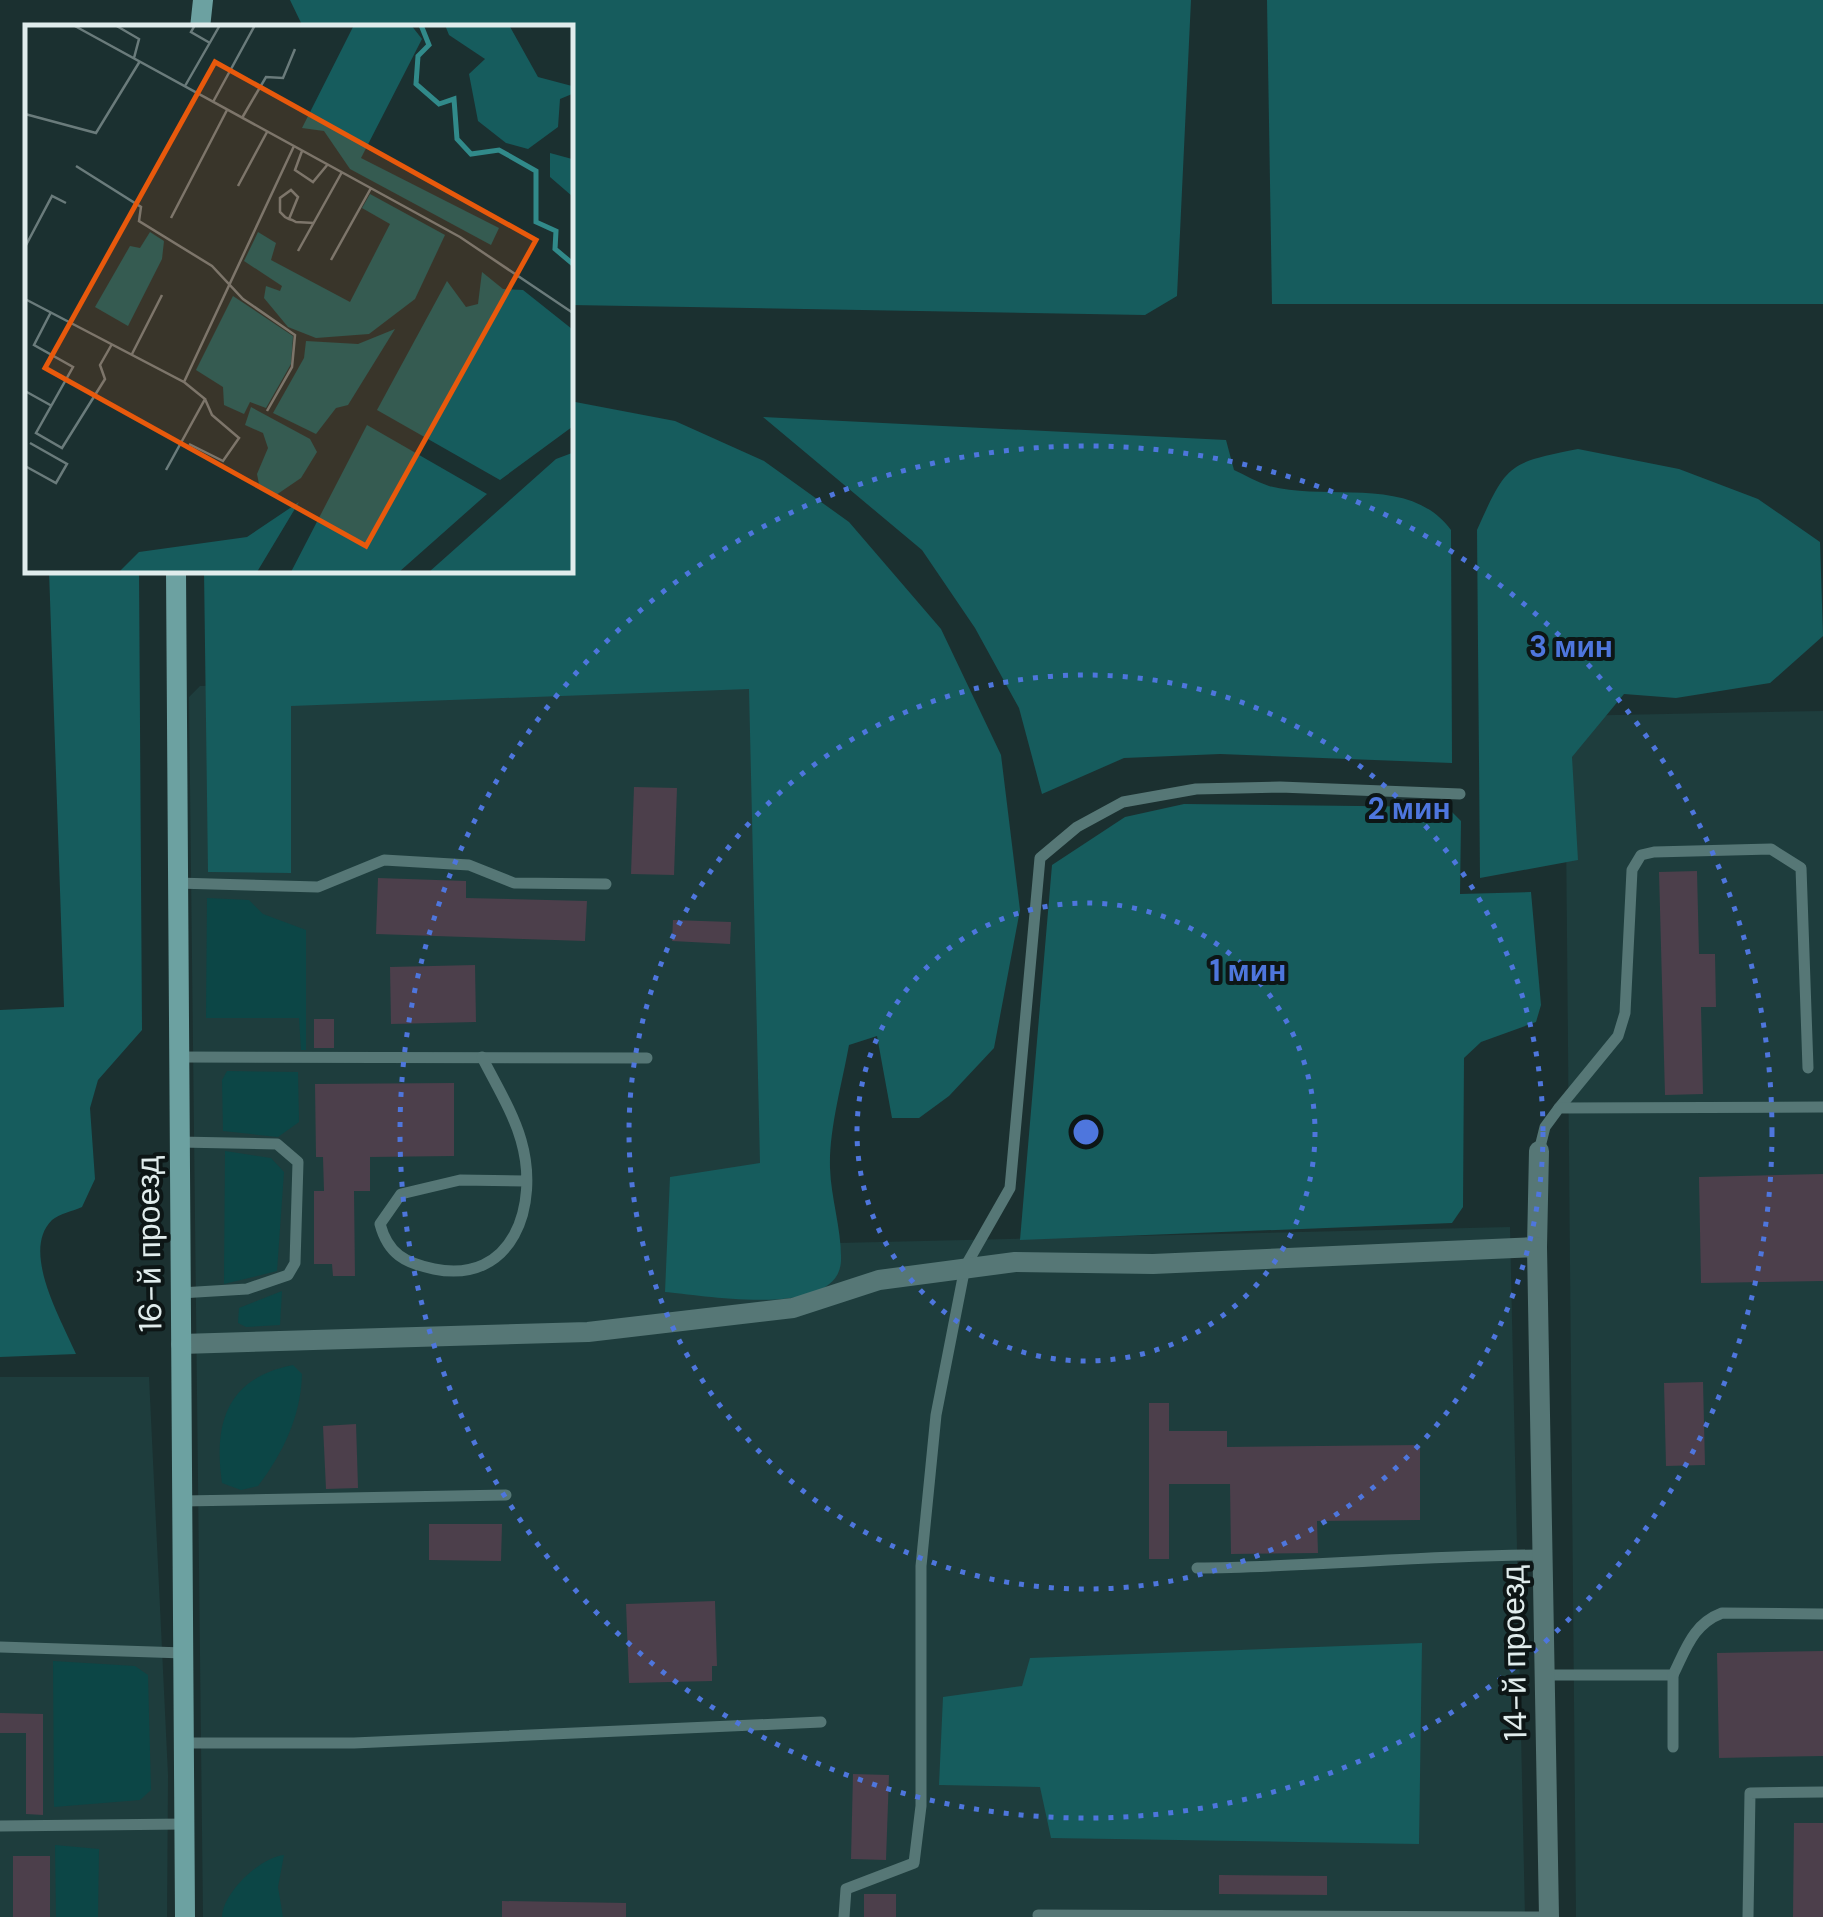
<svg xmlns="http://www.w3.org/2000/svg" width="1823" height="1917" viewBox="0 0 1823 1917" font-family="'DM Sans',sans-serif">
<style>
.built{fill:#1e3d3d}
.green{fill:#0c4646}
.forest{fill:#165c5d}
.building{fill:#4c3f4b}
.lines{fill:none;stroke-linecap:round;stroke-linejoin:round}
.lane{stroke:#567776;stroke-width:11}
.street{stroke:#567776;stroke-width:20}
.secondary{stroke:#6ca1a1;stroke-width:20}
.ring{fill:none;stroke:#4e76dd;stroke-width:5;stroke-dasharray:5 10}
.labels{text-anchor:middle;stroke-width:8;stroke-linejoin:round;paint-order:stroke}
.street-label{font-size:32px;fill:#e0ecec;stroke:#0d1616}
.inset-river{fill:none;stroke:#318a8a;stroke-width:5}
.inset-road{fill:none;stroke:#6a7b7b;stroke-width:2.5}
.view{fill:#e8590c;fill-opacity:0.15;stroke:#e8590c;stroke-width:5}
.inset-edge{fill:none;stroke:#e0ecec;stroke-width:5}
.centre{fill:#4e76dd;stroke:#0d1616;stroke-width:5}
.ring-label{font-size:30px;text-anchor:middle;font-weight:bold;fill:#4e76dd;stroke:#0d1616;stroke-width:8;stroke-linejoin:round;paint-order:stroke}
</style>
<rect width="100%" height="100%" fill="#1b3030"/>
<g class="built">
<path d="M785,671L796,1244L1510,1227L1525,1917H203L189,697L200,686Z"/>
<path d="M1823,711V1917H1576L1565,716Z"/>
<path d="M0,1377H149L168,1775L167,1917H0Z"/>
</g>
<g class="green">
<path d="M207,898L249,900L263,914L306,930V1050H301L299,1018H206Z"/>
<path d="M227,1071L298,1072L299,1122L278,1137L223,1131L222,1080Z"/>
<path d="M225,1151L271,1158L284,1172L277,1271L224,1284Z"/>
<path d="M282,1291L280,1325L246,1327L238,1323L239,1308Z"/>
<path d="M293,1365L302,1374C301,1416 283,1453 258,1486L241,1490L222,1483C213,1421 228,1378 293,1365Z"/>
<path d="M53,1661L135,1666L148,1675L151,1790L140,1800L54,1807Z"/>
<path d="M55,1845L99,1849L98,1917H56Z"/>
<path d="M284,1855L278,1887L283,1917H222C223,1892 261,1857 284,1855Z"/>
</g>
<g class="forest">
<path d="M290,0H1191L1177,296L1145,315L570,305V28L303,27Z"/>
<path d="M1267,0H1823V304H1272Z"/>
<path d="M570,401L675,421L764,461L849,522L941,629L1001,755L1020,910L994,1048L949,1096L919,1118H892L877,1036L849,1045C842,1084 829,1129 830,1168C831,1199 842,1231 841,1261C838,1320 702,1295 665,1292L670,1177L760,1163L749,689L291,706V873L208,872L204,570H570Z"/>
<path d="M763,417L1226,440L1234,470C1245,475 1257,482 1269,486C1327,502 1410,474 1451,530L1452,763L1220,754L1124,758L1042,794L1019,708L975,628L922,550Z"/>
<path d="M1578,449L1679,469L1758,499L1820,542L1823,636L1770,683L1676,698L1624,694L1572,757L1578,860L1480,878L1477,530C1507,463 1508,463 1578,449Z"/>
<path d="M49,570H139L142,1030L98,1080L90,1108L95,1179L82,1207C73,1211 59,1214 52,1220C20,1251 62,1321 76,1354L0,1357V1010L64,1007Z"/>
<path d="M1184,804L1447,807L1461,821L1460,894L1531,892L1541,1005L1536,1022L1481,1042L1464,1058L1463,1207L1452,1223L1020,1240L1052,865L1125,817Z"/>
<path d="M1422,1643L1419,1844L1051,1838L1040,1787L939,1785L943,1697L1022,1686L1030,1658Z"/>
</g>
<g class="building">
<path d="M634,787L677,788L674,875L631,874Z"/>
<path d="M1697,871L1699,954H1715L1716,1007H1701L1703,1094L1665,1095L1659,872Z"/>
<path d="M378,878L466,881V898L587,901L585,941L376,934Z"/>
<path d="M673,920L731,922L730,944L672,941Z"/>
<path d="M475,965L476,1022L391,1024L390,967Z"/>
<rect x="314" y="1019" width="20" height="29"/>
<path d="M454,1083V1156L370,1157V1191H354L355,1276H333L332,1264H314V1191H324L323,1157H316L315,1084Z"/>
<path d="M1823,1174V1281L1701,1283L1699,1177Z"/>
<path d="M1703,1382L1705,1465L1666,1466L1664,1383Z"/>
<path d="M1149,1403H1169V1431H1227V1447L1420,1445V1520L1317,1521L1318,1553L1231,1554L1230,1484H1169V1559H1149Z"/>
<path d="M356,1424L358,1488L326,1489L323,1426Z"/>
<path d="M429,1524H502L501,1561L429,1560Z"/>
<path d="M715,1601L717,1666H712V1681L629,1683L626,1604Z"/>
<path d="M1823,1651V1756L1719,1758L1717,1653Z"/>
<path d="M0,1713L43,1714V1815L26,1814V1733H0Z"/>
<path d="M853,1774L889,1775L886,1860L851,1859Z"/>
<path d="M1794,1823H1823V1917H1793Z"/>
<rect x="13" y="1856" width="37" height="61"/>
<path d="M1219,1875L1327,1876V1895L1219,1894Z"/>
<rect x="864" y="1894" width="32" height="23"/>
<path d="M502,1901L626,1903V1917H502Z"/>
</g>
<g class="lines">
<g class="lane">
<path d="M177,883L318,887L384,860L469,865L514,883L606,884"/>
<path d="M178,1057L647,1058"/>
<path d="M482,1057C495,1083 513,1112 521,1140C540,1205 513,1285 434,1269C405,1263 388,1254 380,1224L401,1194L460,1180L525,1181"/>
<path d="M1559,1108L1618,1036L1625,1013L1632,870L1641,855L1654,852L1771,849L1801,868L1808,1068"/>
<path d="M179,1142L277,1144L298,1162L295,1263L288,1275L247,1289L180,1293"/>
<path d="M1539,1151L1545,1127L1559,1108L1823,1107"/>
<path d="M182,1501L506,1495"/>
<path d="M1197,1568C1313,1567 1427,1555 1542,1555"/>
<path d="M0,1647L184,1653"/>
<path d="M1545,1675H1673C1686,1649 1693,1624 1722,1613L1823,1614"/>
<path d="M184,1743H354L821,1722"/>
<path d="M1673,1747V1675"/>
<path d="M0,1826L185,1824"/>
<path d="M1038,1915L1544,1917"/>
<path d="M844,1917L846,1889L914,1863L921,1806V1566L936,1415L965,1267L1010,1188L1040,858L1077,827L1123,802L1196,789L1280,787L1460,794"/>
<path d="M1748,1917L1750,1793L1823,1792"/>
</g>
<g class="street">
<path d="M1537,1247L1539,1151"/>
<path d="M181,1344L588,1332L793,1308L879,1280L1015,1262L1153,1264L1537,1247L1549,1917"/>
</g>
<g class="secondary">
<path d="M200,28L203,0"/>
<path d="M176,570L185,1917"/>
</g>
</g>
<g class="ring">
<circle cx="1086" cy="1132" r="229"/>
<circle cx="1086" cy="1132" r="457"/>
<circle cx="1086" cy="1132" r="686"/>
</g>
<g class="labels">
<g class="street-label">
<text transform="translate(149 1244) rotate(-91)" y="11">16-й проезд</text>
<text transform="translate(1514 1653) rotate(-91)" y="11">14-й проезд</text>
</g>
</g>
<g transform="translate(25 25)">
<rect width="548" height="548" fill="#1b3030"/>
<path d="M329,0H386L397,14L336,133L474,203L466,220L325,144L299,106L277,103ZM420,0H484L513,52L547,61V69L535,74L533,102L503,124L481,118L453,96L444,49L460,34L424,10ZM525,128L547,134V171L525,152ZM345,169L420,210L390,274L344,309L291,313L263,302L239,273L241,261L255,266L257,261L219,236L233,207L251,218L246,235L325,277L365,199L337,183ZM125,207L139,216L137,234L103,301L70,282L105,221L115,223ZM457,247L478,264L498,265L547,304V402L475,455L352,385L422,256L441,282L453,279ZM208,271L268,311L266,339L241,383L225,377L219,389L199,380L198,362L171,345ZM370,304L323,380L311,383L291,409L248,388L279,333L281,316L333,319ZM226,382L285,414L292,427L276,453L251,470L235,464L232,449L243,423L238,408L220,400ZM342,400L462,469L374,547H266ZM547,428V547H404L531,434ZM274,477L232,547H94L114,527L222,512Z" fill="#165c5d"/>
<path class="inset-river" d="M396,0L404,20L393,31L391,59L414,79L429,74L432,114L446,129L474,125L511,146V197L531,206L530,224L548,239"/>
<path class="inset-road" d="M48,0L435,212L548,288M90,0L114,14L109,33M170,0L166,7L185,18M160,61L195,0M188,77L230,0M0,89L71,108L115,36M217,93L241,52L258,53L270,24M277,126L270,145L288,157L303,139M51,141L116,182L114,196L187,241L218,274L270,310L267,342L242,386M213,161L242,107M146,193L202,85M264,194L273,172L266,165L255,173V187L260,192L264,194L267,195L271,197L289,198M0,222L27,171L41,178M273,226L317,147M306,235L346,163M0,274L159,357L269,121M26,287L9,320L48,342L11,408L37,423L80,354L75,340L87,319M46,297L93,212M107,329L137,270M0,366L27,381M164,419L198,436L214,413L187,390L180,374M0,441L31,458L42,439L5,418M141,445L180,374L159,357"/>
<path class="view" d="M190,37L511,215L341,521L20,343Z"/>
<rect width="548" height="548" class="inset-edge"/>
</g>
<circle cx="1086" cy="1132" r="15" class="centre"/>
<g class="ring-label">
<text x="1571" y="657">3 мин</text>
<text x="1409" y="819">2 мин</text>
<text x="1248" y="981">1 мин</text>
</g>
</svg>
